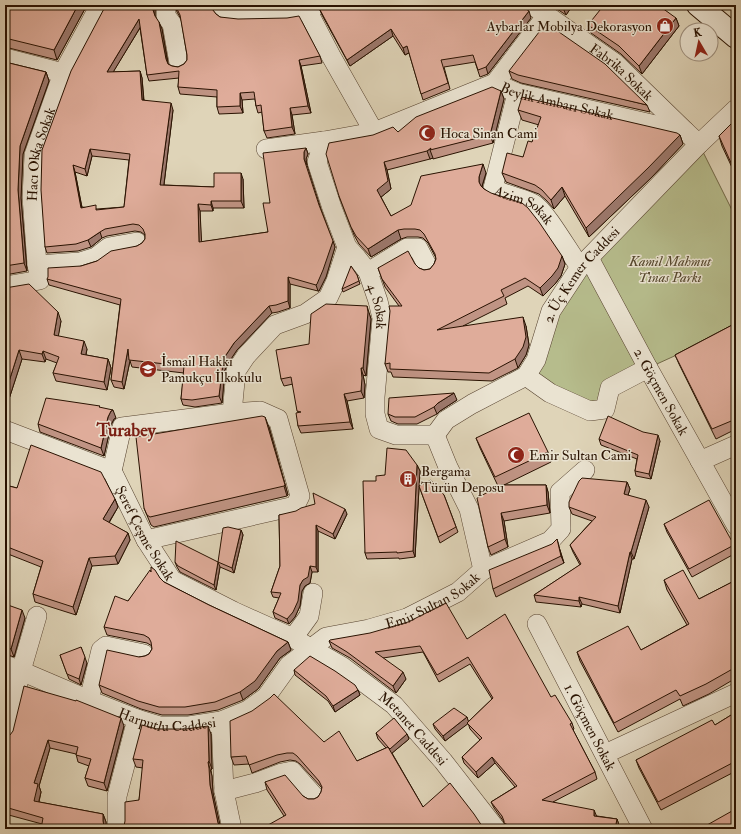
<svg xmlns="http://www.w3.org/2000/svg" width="741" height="834" viewBox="0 0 741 834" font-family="'IM FELL Double Pica',serif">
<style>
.green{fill:#b6bc8c;stroke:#706746}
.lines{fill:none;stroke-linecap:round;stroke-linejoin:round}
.street-casing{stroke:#56422f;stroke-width:20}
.secondary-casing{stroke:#291201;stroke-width:24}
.street{stroke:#eae3d1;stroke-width:19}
.secondary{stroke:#eae3d1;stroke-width:22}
.wall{fill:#c09484;stroke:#291201;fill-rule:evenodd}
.shaded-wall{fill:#9c786c;stroke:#291201}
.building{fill:#dfac9a;stroke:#291201;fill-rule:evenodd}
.labels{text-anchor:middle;stroke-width:3;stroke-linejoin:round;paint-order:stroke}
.poi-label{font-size:14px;fill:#291201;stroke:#eae3d1;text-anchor:start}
.street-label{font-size:14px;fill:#291201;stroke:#eae3d1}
.park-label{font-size:14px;font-style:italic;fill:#53452b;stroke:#eae3d1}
.district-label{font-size:18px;font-weight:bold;fill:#7a1f14;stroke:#eae3d1}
</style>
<rect width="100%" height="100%" fill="#dfd4b8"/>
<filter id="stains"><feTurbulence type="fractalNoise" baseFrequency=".005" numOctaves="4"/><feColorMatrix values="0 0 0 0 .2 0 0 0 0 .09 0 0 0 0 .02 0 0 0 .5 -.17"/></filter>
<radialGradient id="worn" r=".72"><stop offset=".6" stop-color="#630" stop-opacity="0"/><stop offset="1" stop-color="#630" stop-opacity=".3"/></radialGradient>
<path class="green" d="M699,144L736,218V328L648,368L610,388L605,409L526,376L551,311Z"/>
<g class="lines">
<g class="street-casing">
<g id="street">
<path d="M166,5V16L172,24L179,63"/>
<path d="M220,5L227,14L240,15L289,14L307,10L317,5"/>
<path d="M306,5L307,10L331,56L374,132"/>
<path id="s1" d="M532,5L615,63L685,131"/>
<path d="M5,58L63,73"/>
<path d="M495,83L547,15"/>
<path id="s2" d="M517,93L493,188C506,196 521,197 534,204C545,210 571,255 580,267"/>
<path id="s3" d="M324,141L317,162L332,208L347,247L357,258L368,272L378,301L382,318L375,397V414L379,429L396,435H435"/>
<path id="s4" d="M266,149L324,141L374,132L495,83L517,93L686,132L699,144"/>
<path id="s5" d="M589,258L648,368L736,525"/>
<path d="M37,265L80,262L96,257L109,247L137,242"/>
<path d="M368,272L407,248H418L428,267"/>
<path id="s6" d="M5,286L40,280L37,265L32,197L34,155L63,73L100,5"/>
<path d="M526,376L550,393L590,411L605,409L610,388L648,368"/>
<path id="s7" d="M5,430L112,471L146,540L172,580L233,611L293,638L343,667L394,705L443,761L496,829"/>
<path id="s8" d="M435,435L446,420L472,404L526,376L536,360L551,311L580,267L699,144L736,109"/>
<path d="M700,461L736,445"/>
<path d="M112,471L122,427L232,413L236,371L246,356L275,325L305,314L328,298L336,281L347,247"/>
<path d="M146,540L295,506L300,496L278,419L260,411L232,413"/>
<path d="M483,570L550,541L561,529L560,492L585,470"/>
<path id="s9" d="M537,624L643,829"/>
<path d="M293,638L309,616L313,593"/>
<path id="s10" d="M5,665L21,671L89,700L137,719L160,726H189L221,721L248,710L266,697L289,665L326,637L369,629L407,618L458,592L483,570L469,509L448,467L435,435"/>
<path d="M89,700L101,650L106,646L144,654"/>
<path d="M221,721L224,791L232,829"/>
<path d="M5,736L21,671L37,616"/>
<path d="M605,754L736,693"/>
<path d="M224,791L255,783L282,773L292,771L314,796"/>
<path d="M117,829V796L137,719"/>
</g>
</g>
<g class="secondary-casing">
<path id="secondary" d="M698,5L736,37"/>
</g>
<use href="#street" class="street"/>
<use href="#secondary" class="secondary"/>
</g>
<g class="wall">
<path d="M87,5L57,60L5,47V9Z"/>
<path d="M106,5H155V16L162,29L168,62V64L172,66L178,67L184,64L187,60V55L181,19L177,12L175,5L209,6L216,14L220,17L320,56L322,63L301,66L311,113L292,115L295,134L267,138L264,131L262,112L258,113L256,106L255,99L242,100L243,113L219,114L217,107V97L180,94L178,87L179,78L149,81L147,75L140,28L113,72L140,71L142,78L144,100L173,110L164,185L214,187L243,179L244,208H213V211H200L201,242L268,232L270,203L306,148L308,154L306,159L307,165L321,209L335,247L326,277L319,291H318L290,284V308L278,312L272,313L237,350L227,365L225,370L222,403L195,407L183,405L181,399L184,373L132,367L130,361L124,389L114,387L111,380L120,305L49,285L47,279L81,266L97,261L137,246L142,243L145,239V235L141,232L135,231L107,236L102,238L91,247L78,251L47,253L45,247ZM92,156L129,160L124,207L97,209L82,207L75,172L87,176Z"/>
<path d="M551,5H573L566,15Z"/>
<path d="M319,8L531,18L488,74L480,77L475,62L444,67L450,89L423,100L409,53L405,55L393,36L350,66L322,15Z"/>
<path d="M676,18L679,26L642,74L621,54L591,33L588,25Z"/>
<path d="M5,62L46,72L49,81L23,154L21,198L27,271L5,275Z"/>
<path d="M509,71L647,105L650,112L521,83L512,79Z"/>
<path d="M501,91L504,99L493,143L433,159V158L430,159L387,170L391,189L381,197L391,216L486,173L482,187L562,256L565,264L561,276L555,284L543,296L528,286L505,298L507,304L463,326H526L529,345L526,355L518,368L492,381L393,377L391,372H388L385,364L399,306L385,287L378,268L415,264L419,268L424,270L430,269L434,264L436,258L428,243L423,238L418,237H407L401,239L371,257L359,244L354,235L339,196L398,132Z"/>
<path d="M518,110L680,135L683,144L652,177L589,237L565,196L554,209L546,200L539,194L506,182L502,173L523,157L532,142L539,125L522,120Z"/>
<path d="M736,119V176L722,146L719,136Z"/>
<path d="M357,275L360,284L343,292L342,289Z"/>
<path d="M5,288L61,321L58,336L87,349L86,355L108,359L111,368L107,390L56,381L53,373L57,363L46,359L45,362L22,359L9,399L6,398L5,400Z"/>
<path d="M369,313L371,319L366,376L363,375L365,385L364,398L347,401L353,429L301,433L298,426V413L293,384L284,386L281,379L309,344Z"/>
<path d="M736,323V429L716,439L679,364L675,355Z"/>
<path d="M457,400L440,411L437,414L417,424H398L391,421L388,414Z"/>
<path d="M100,408L116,418L114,419L111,425L104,456L40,432L38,424Z"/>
<path d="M269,427L288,495L287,496L154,527L151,525L144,508Z"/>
<path d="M476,438L548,452L551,462L504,485H546L548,492L550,513L504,521L508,547L491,555L488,547L498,486L480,448Z"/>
<path d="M599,439L660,441L651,479L636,476L635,471L637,459L601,445Z"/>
<path d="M417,465L420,471L415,557L399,559V558L367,559L365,553L376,481L385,475Z"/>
<path d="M627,482L630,489L628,495L649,507L634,559H632L620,613L582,604L581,607L536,602L534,595L580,565L573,552L570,545L592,521L572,514L569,507Z"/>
<path d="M5,485L17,488L115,499L118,507L109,523L128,533L130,540L118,564L92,566L76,615L35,602L33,594L41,567L8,554L5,562Z"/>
<path d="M419,486L444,495L458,532L440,543Z"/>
<path d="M347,514L335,539L318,531V572H312L310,583L305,586L302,591L300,606L295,617L289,624L275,618L273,612L279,598L273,597L271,592L280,566L279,515Z"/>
<path d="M664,524L734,545L736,553L692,577L667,532Z"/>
<path d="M241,530L243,535L234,573L220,567L216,590L180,572L177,567L175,562H218Z"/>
<path d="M559,547L564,563L496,597L493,589Z"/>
<path d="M151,572L160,578L164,582L209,605L288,642L291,650L280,658L258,689L243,700L218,710L188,715H162L141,709L102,693L99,685L139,657L145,656L149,654L152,649V646L147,643L107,635L104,627L128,601Z"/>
<path d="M664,580L699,599L736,580V678L709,694L683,706L680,699L618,732L580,661L577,652L641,650L687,625L667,590Z"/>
<path d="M5,604L25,618L14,657L5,654Z"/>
<path d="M467,639L551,697L572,723L574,729L573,730L595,772L597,779L553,802L597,816L617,819L619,825L618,829H506L504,822L494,808L491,802L515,787L495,763L478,778L464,763L462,757L480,740L470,729L468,723L445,741L435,729L433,724L467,717L468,722L492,699L470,664L439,682L423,652L383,658L406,679L396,693L350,658L332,648L329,641Z"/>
<path d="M60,655L87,663L81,685L69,679Z"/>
<path d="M294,670L358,690L360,695L335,712L328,701L295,675Z"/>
<path d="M736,712V771L661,810L639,768L636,760L715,725Z"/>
<path d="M124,726L107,791L88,786L85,778L89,766L78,762L76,754L50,748L39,786L41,792L39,802L103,814L106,822V828L107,829H41L42,824L5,814V739Z"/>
<path d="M157,729L211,734L212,769L211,770L212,776L213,793L220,827L124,826L139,800L143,768L136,767L133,759Z"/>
<path d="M376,733L407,734L409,739L392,753L423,807L474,814L284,816L267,790L265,782L303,796L308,799H314L318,797L321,792L322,788L300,764L296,761L290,760L280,762L252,773L249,764L234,765L231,757L324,742L357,761L386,748L378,739Z"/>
</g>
<g class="shaded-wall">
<path d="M78,5H87L57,60L54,50Z"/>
<path d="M153,5H155V16L153,10Z"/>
<path d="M566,5H573L566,15L563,8Z"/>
<path d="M529,11L531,18L488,74L486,67Z"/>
<path d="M676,18L679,26L642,74L639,66Z"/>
<path d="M139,19L141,26L109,79L107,72Z"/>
<path d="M159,22L162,29L168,65L166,59Z"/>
<path d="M391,29L393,36L350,66L347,60Z"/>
<path d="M407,46L410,52L405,55L403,48Z"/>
<path d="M299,60L301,66L311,113L308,106Z"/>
<path d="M140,71L142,78L144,106L142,100Z"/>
<path d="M46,72L49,81L23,154L21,198L27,271L24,263L18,190L20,146Z"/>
<path d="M501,91L504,99L493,143L490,135Z"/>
<path d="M240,93L242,100L243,113L240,106Z"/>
<path d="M171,103L173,110L163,192L160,185Z"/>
<path d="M290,108L292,115L295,134L292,127Z"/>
<path d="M680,135L683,144L652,177L589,237L586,228Z"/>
<path d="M306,148L308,154L306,159L307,165L304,159V152Z"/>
<path d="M431,148L430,150L433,158L430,159L427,151Z"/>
<path d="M90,149L92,156L87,176L85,169Z"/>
<path d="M384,162L387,170L391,189L380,198L377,190Z"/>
<path d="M483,164L486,173L482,186V190L479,182V177Z"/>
<path d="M73,165L75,172L83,214L81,208Z"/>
<path d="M241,173L243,179L244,208L241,201Z"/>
<path d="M562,187L565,196L554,209L551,200Z"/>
<path d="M211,201L213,208V211L211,205Z"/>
<path d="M198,204L200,211L202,249L199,242Z"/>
<path d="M398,230L401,239L371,257L368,249Z"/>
<path d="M100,232L102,238L91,247L88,240Z"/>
<path d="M333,241L335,247L326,277L319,291H318L316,285Z"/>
<path d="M562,256L565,264L561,276L555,284L543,296L540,288Z"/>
<path d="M288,277L290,284V308L288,301Z"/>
<path d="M269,306L272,313L237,350L227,365L225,370L222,403L219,396L223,363L224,358L234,343Z"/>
<path d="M367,306L371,319L366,376L363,368Z"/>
<path d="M58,312L61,321L57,344L54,335Z"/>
<path d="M523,317L526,326L529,345L526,355L518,368L515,359Z"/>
<path d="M84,341L87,349L84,363L81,354Z"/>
<path d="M128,349L131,356L124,389L122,382Z"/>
<path d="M19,350L22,359L9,399L6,391Z"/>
<path d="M43,351L46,359L45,362L42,354Z"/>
<path d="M108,359L111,368L107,390L104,382Z"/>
<path d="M361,368L363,375L365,385L364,398L361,391Z"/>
<path d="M454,393L457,400L440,411L437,414L434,407L438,403Z"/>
<path d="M344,394L347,401L353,429L350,422Z"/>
<path d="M113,410L116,418L114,419L111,425L104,456L101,448L108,417L111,411Z"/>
<path d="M265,417L269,427L288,495L287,496L284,486Z"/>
<path d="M6,435L9,443L5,453V438Z"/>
<path d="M658,435L660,441L651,479L649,474Z"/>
<path d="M417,465L420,471L415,557L413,551Z"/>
<path d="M627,482L630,489L626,501L624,494Z"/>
<path d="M546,485L548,492L550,513L547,505Z"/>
<path d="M115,499L118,507L106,527L103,519Z"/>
<path d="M646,500L649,507L634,559L631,552Z"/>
<path d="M345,509L347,514L335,539L333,534Z"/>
<path d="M501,513L504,521L508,547L505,539Z"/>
<path d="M316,525L318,531V572L316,567Z"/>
<path d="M241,530L243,535L234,573L232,568Z"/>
<path d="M128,533L130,540L118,564L115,556Z"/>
<path d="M557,539L559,547L564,563L561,556Z"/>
<path d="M5,546L8,554L5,562Z"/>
<path d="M630,552L632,559L620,613L618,606Z"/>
<path d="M89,558L92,566L76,615L73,607Z"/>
<path d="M218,562L220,567L216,590L214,585Z"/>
<path d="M310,566L312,572L310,583L305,586L302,591L300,606L295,617L289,624L287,619L300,585Z"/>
<path d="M579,597L582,604L581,607L579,601Z"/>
<path d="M22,610L25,618L14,657L11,649Z"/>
<path d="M288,642L291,650L280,658L258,689L243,700L240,692L277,651Z"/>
<path d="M81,647L87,663L81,685L79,679Z"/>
<path d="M403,672L406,679L396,693L393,686Z"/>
<path d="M358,690L360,695L335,712L333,706Z"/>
<path d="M467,717L469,723L445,741L443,736Z"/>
<path d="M121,718L124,726L107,791L104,783Z"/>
<path d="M208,726L211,734L212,769L209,761Z"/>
<path d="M407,734L409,739L391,754L389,749Z"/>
<path d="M48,740L50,748L39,786L41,792L37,809L34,801V783Z"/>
<path d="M492,757L495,763L478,778L476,772Z"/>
<path d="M208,762L212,776L213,793L221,829L218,823L210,785Z"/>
<path d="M594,810L597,817L594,816Z"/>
<path d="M103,814L106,822V829H105L103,821Z"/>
<path d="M617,819L619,825L618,829H615Z"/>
</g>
<g class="building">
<path d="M6,5H78L54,50L5,38V9Z"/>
<path d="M106,5H153V10L155,16L159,22L166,59L168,64L172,66L178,67L184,64L187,60V55L180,15L175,5H209L216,14L220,17L238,19L287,18L299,16L320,56L299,60L308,106L290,108L292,127L264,131L261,105L256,106L254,92L240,93V106L217,107V90L178,87L179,71L147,75L139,19L107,72L140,71L142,100L171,103L160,185L214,187V173H241V201H211V205L198,204L199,242L268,232L263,203H270L263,153L306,148L304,152V159L319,205L333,241L323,270L317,284L316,285L288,277V301L276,305L269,306L234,343L224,358L223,363L219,396L192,400L181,399L184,366L129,360L128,349L122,382L111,380L121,299L47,279L48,277V268L81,266L97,261L111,251L137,246L142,243L145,239V234L143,229L139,225L133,224L105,229L100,232L88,240L76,244L45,247L41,190L42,150L71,71ZM90,149L130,154L124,207L96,210V205L81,208L73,165L85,169Z"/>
<path d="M323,5H521L523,7L529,11L486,67L478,70L473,55L441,60L448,83L421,94L407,46L403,48L391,29L347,60L319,8Z"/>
<path d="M558,5H566L563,8Z"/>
<path d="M604,5H658L676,18L639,66L619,46L588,25Z"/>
<path d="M546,23L605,64L647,105L518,75L509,71Z"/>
<path d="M5,62L46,72L20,146L18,190L24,263L5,266Z"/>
<path d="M492,87L501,91L490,135L430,150L431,148L427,151L384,162L388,181L377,190L391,216L411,205L421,176L483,164L479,177V182L481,186L484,189L491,193L522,203L528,208L539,222L562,256L558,268L552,276L540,288L525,278L501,290L504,296L437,330L523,317L526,337L523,347L515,359L489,373L390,369V363L385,364L390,311L389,306H402L382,279L378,268L408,251L415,264L419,268L424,270L430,269L434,264L436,259L435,254L424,234L420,230L415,229H404L398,230L368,249L356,236L351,227L339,196L326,154L329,143L373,135L393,127L398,132L416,117Z"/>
<path d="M522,97L677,133L680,135L648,168L586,228L562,187L551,200L542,190L535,185L502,173L507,153L523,157L528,141L532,142L541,117L518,110Z"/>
<path d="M736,119V174L719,136Z"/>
<path d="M351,266L357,275L359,281L342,289Z"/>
<path d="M29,284L58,312L54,335L84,341L81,354L108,359L104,382L53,373L59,357L43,351L42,354L19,350L6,391H5V288Z"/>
<path d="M326,304L367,306L368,312L363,368H361L362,378L361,391L344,394L350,422L298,426L296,413L301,412L297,411L291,377L281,379L276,350L309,344L311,314Z"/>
<path d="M736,323V419L712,429L675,355Z"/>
<path d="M454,393L438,403L434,407L415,417H395L388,414L389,398Z"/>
<path d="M46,398L100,406L99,407L113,410L111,411L108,417L101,448L38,424Z"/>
<path d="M529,413L548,452L495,477L476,438Z"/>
<path d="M262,416L265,417L285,485L284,486L150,517L147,515L144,508L136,437Z"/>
<path d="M608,416L643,432L658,435L649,474L635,471L638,455L599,439Z"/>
<path d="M31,445L101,472L115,499L103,519L128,533L115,556L89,558L73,607L33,594L43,561L5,546V485L17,488Z"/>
<path d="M387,448L406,450L417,465L413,551L397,553V552L365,553L363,481H376V476L385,475Z"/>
<path d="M736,457V464L733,458Z"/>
<path d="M582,478L627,482L624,494L646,500L631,552H630L618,606L579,597V601L534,595L581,564L570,545L596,517L569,507V502L579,481Z"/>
<path d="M431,480L444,495L456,527L438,537L419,486Z"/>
<path d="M501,485H546L547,505L501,513L505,539L488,547L477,498Z"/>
<path d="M313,493L345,509L333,534L316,525V567L310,566L308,577L303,580L300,585L298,601L293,612L287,619L273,612L281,593L271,592L280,566L279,515L296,511L301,508L315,504Z"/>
<path d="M709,500L734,545L689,569L664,524Z"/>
<path d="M228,527L241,530L232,568L218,562L223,528Z"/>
<path d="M557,539L561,556L493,589L489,570L552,544Z"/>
<path d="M176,541L218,562L214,585L178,566L175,562Z"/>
<path d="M151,567L155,570L160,578L164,582L209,605L288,642L277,651L255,681L240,692L215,702L185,707H159L138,701L99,685L107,650L139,657L145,656L149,654L152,649L151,642L149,638L144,635L104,627L115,596L128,601L150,570L151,572Z"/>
<path d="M683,570L699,599L736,580V667L706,684L680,696L676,690L614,723L577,652L628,626L641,650L689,624L664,580Z"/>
<path d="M446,603L467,639L505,614L551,697L555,695L572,723L570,724L595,772L542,800L594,810V816L617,819L615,829H516L504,823V821L502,816L491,802L517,786L492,757L476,772L462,757L482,738L467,723L493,698L468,657L437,675L420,646L375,652L403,672L393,686L347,652L329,641L330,640L370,633L408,622Z"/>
<path d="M5,604L22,610L11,649L5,647Z"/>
<path d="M81,647L85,657L79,679L67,674L60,655Z"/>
<path d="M310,656L335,671L355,685L358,690L333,706L326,696L294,670Z"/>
<path d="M24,686L76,701V700L121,718L104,783L85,778L91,759L76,755L78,747L48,740L34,783L38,784L34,801L103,814V821L104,826L107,829H81L68,827L67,829H41L43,818L5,807V739L10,735L13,731Z"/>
<path d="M274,694L324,742L339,731L357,761L388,747L423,807L450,783L474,814L484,829H261L286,815L265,782L285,775L303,796L308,799H314L318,797L321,792L322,787L319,781L297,756L293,753H287L277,755L249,765L246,756L231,757L230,721L252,711L270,698Z"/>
<path d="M454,708L467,717L443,736L433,724Z"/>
<path d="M736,712V761L658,802L636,760L712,720L715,725Z"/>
<path d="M394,718L407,734L390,749L388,747L376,733Z"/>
<path d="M142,725L157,729H186L208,726L209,761L208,762L209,768L210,785L218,823L222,829H121L124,826L125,821V802L139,800L143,760L133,759Z"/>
<path d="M732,811L736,818V829H700Z"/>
</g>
<defs>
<g id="shop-disc" transform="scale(0.9)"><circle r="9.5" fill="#8f2418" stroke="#eae3d1"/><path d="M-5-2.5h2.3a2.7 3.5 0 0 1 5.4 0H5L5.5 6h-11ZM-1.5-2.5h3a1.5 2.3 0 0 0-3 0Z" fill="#fff"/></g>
<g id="mosque-disc" transform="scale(0.9)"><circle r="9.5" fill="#8f2418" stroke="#eae3d1"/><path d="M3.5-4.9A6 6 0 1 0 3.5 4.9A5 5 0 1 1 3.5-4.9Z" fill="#fff"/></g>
<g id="school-disc" transform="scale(0.9)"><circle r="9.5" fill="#8f2418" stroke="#eae3d1"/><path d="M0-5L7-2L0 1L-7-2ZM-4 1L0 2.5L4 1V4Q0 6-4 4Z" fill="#fff"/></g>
<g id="building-disc" transform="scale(0.9)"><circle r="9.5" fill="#8f2418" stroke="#eae3d1"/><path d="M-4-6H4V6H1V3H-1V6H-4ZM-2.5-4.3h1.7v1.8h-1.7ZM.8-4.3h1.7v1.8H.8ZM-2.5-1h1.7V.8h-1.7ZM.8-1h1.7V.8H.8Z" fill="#fff"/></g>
</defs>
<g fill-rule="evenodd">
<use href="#shop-disc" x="665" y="26"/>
<use href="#mosque-disc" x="427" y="133"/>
<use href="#school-disc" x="148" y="369"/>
<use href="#mosque-disc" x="516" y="455"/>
<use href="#building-disc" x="408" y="479"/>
</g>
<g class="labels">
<g class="poi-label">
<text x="652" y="31" text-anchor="end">Aybarlar Mobilya Dekorasyon</text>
<text x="440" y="138">Hoca Sinan Cami</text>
<text x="161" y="366">İsmail Hakkı<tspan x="161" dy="16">Pamukçu İlkokulu</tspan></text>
<text x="529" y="460">Emir Sultan Cami</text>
<text x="421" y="476">Bergama<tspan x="421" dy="16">Türün Deposu</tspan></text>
</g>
<g class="street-label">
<text dy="5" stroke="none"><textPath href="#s1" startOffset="112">Fabrika Sokak</textPath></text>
<text dy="5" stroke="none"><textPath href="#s4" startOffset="305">Beylik Ambarı Sokak</textPath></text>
<text dy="5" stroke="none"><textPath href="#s6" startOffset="163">Hacı Okka Sokak</textPath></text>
<text dy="5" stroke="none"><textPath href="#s2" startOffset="134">Azim Sokak</textPath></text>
<text dy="5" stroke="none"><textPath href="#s8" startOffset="227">2. Üç Kemer Caddesi</textPath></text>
<text dy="5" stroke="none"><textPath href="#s3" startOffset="181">4. Sokak</textPath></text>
<text dy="5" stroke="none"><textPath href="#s5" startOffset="152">2. Göçmen Sokak</textPath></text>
<text dy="5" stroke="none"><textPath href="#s7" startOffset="185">Şeref Çeşme Sokak</textPath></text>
<text dy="5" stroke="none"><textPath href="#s10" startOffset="479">Emir Sultan Sokak</textPath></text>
<text dy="5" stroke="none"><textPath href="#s10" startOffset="173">Harputlu Caddesi</textPath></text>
<text dy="5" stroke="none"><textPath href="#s9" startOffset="116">1. Göçmen Sokak</textPath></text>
<text dy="5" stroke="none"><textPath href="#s7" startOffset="525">Metanet Caddesi</textPath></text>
</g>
<g class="park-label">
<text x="670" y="266">Kamil Mahmut<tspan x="670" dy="16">Tınas Parkı</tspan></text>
</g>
<g class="district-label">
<text x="126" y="436">Turabey</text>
</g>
</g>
<rect width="741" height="834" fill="none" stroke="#dfd4b8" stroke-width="20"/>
<rect x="6" y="6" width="729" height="822" fill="none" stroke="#291201" stroke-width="2"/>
<rect x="10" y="10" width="721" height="814" fill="none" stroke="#291201"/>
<g transform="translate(699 42) rotate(351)"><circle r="19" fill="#eae3d1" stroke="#9d8f7e"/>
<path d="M0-3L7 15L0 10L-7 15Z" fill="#8f2418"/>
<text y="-6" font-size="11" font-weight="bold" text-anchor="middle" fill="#291201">K</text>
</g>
<rect width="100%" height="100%" filter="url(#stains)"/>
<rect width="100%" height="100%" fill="url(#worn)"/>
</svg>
